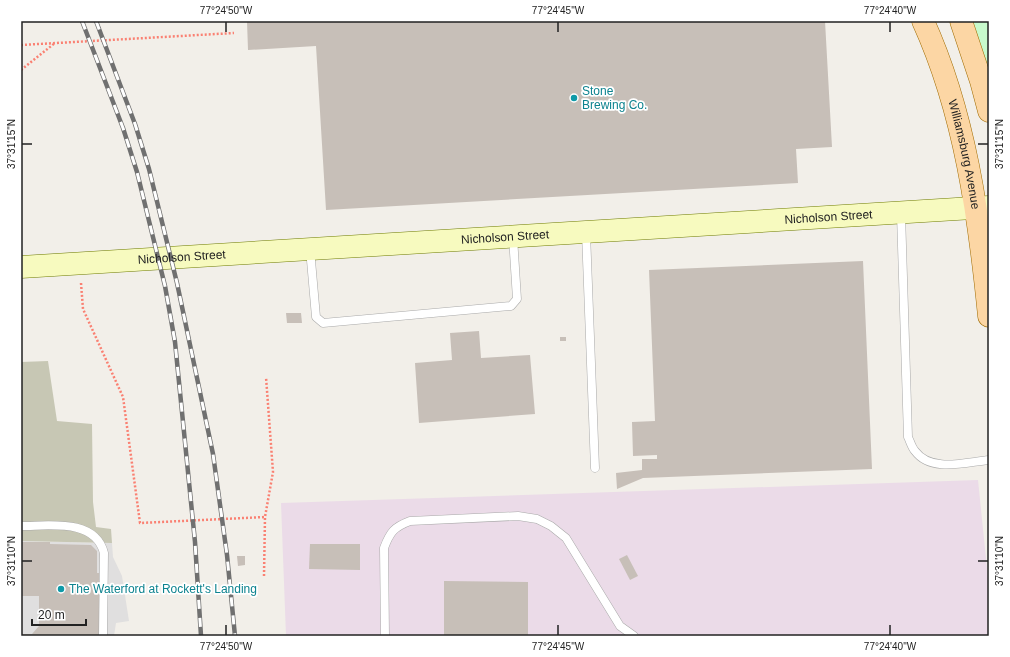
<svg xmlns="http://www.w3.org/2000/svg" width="1010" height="657" viewBox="0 0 1010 657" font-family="Arial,sans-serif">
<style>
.residential{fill:#e0dfdf}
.industrial{fill:#ebdbe8}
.construction{fill:#c7c7b4}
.park{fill:#c8facc}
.building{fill:#c7bfb8}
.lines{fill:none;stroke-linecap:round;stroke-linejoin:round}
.service-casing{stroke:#a9a9a9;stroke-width:9}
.secondary-casing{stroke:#707d05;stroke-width:23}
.primary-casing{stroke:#a06b00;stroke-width:23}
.path{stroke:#fa8072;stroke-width:2.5;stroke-dasharray:2 2;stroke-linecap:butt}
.service{stroke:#fff;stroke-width:8}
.secondary{stroke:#f7fabf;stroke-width:22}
.primary{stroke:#fcd6a4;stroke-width:22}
.rail-casing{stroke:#707070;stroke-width:4.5}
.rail{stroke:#fff;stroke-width:3;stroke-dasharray:9;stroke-linecap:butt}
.ticks{fill:none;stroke:#222;stroke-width:1.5}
.culture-dot{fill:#0f9aa8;stroke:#fff;stroke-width:1.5}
.labels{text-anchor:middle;stroke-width:3.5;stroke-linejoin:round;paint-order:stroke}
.culture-label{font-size:12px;fill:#0d838f;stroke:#fff;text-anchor:start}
.street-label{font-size:12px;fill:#222;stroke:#fff}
.neatline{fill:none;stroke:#222;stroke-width:1.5}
.ticks-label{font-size:10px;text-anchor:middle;fill:#222}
</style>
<rect width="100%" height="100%" fill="#f2efe9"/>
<path class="residential" d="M21,541L112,543L113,557L122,576L129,621L116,623L114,636H21Z"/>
<path class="industrial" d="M978,480L989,588V636H286L281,503Z"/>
<path class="construction" d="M48,361L57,421L92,424L93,502L96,527L111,529L112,543L21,541V362Z"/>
<path class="park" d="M961,21H989V111Z"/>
<g class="building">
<path d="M247,21H825L832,147L796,149L798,183L326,210L316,46L248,50Z"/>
<path d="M863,261L872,469L643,478L617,489L616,473L642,470V459H657V455L633,456L632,422L655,421L649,270Z"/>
<path d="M286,313H301L302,323H287Z"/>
<path d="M479,331L481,358L530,355L535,414L419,423L415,363L452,360L450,333Z"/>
<rect x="560" y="337" width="6" height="4"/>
<path d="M21,542H50V544L91,545L97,551V573H99V581H101L100,636H21V634H32L39,626V596H21Z"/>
<path d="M310,544H360V570L309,569Z"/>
<path d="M627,555L638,576L630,580L619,559Z"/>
<path d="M237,556H245V565L238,566Z"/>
<path d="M444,581L528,582V636H444Z"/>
</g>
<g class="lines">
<g class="service-casing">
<g id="service">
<path d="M901,214L908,437C910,441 912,448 915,451C931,473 966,462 989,460"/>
<path d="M586,233L595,468"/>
<path d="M310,249L316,317L323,323L511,306L517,299L513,237"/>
<path d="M21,526C49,526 95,518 104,553L103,636"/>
<path d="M385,636L384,548C390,532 394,527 410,521L518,516L537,519L551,526L566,538L620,626L634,636"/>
</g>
</g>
<g class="secondary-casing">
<g id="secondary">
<path id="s1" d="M21,267L989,207"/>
</g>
</g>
<g class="primary-casing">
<g id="primary">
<path id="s2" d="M923,21C965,113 979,216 989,316"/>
<path d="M961,21L981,81L989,111"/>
</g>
</g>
<g class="path">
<path d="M21,45L234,33"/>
<path d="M21,70L55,43"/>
<path d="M81,283L83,309L123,397L140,523L265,517"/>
<path d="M264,576L265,517L273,472L266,377"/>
</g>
<use href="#service" class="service"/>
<use href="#secondary" class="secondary"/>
<use href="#primary" class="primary"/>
<g class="rail-casing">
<g id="rail">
<path d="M82,21L123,128L137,172L165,286L175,342L195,542L201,636"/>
<path d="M96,21L135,124L149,169L177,283L213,454L227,555L235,636"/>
</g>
</g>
<use href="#rail" class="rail"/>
</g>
<path class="ticks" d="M226,22V32M558,22V32M890,22V32M22,144H32M978,144H988M22,561H32M978,561H988M226,625V635M558,625V635M890,625V635"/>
<g class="culture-dot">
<circle cx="574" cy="98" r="4"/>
<circle cx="61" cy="589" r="4"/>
</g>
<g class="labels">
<g class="culture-label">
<text x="582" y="95">Stone<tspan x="582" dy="14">Brewing Co.</tspan></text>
<text x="69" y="593">The Waterford at Rockett's Landing</text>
</g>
<g class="street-label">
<text dy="4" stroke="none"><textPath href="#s2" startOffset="140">Williamsburg Avenue</textPath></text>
<text dy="4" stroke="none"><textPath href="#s1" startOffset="809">Nicholson Street</textPath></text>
<text dy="4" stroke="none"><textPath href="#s1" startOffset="485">Nicholson Street</textPath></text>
<text dy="4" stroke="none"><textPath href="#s1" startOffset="161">Nicholson Street</textPath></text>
</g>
</g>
<rect width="1010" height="657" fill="none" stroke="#ffffff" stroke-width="44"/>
<path d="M32 619v6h54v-6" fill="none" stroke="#222222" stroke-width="2"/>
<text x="38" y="619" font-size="12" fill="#222222" stroke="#ffffff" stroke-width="3" paint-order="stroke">20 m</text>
<rect x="22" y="22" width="966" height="613" class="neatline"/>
<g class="ticks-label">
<text x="226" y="14">77°24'50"W</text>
<text x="558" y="14">77°24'45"W</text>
<text x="890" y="14">77°24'40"W</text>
<text transform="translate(11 144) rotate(-90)" y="4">37°31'15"N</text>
<text transform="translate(999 144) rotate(-90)" y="4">37°31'15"N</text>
<text transform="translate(11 561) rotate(-90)" y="4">37°31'10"N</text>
<text transform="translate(999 561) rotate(-90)" y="4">37°31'10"N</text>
<text x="226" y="650">77°24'50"W</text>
<text x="558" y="650">77°24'45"W</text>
<text x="890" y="650">77°24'40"W</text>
</g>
</svg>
